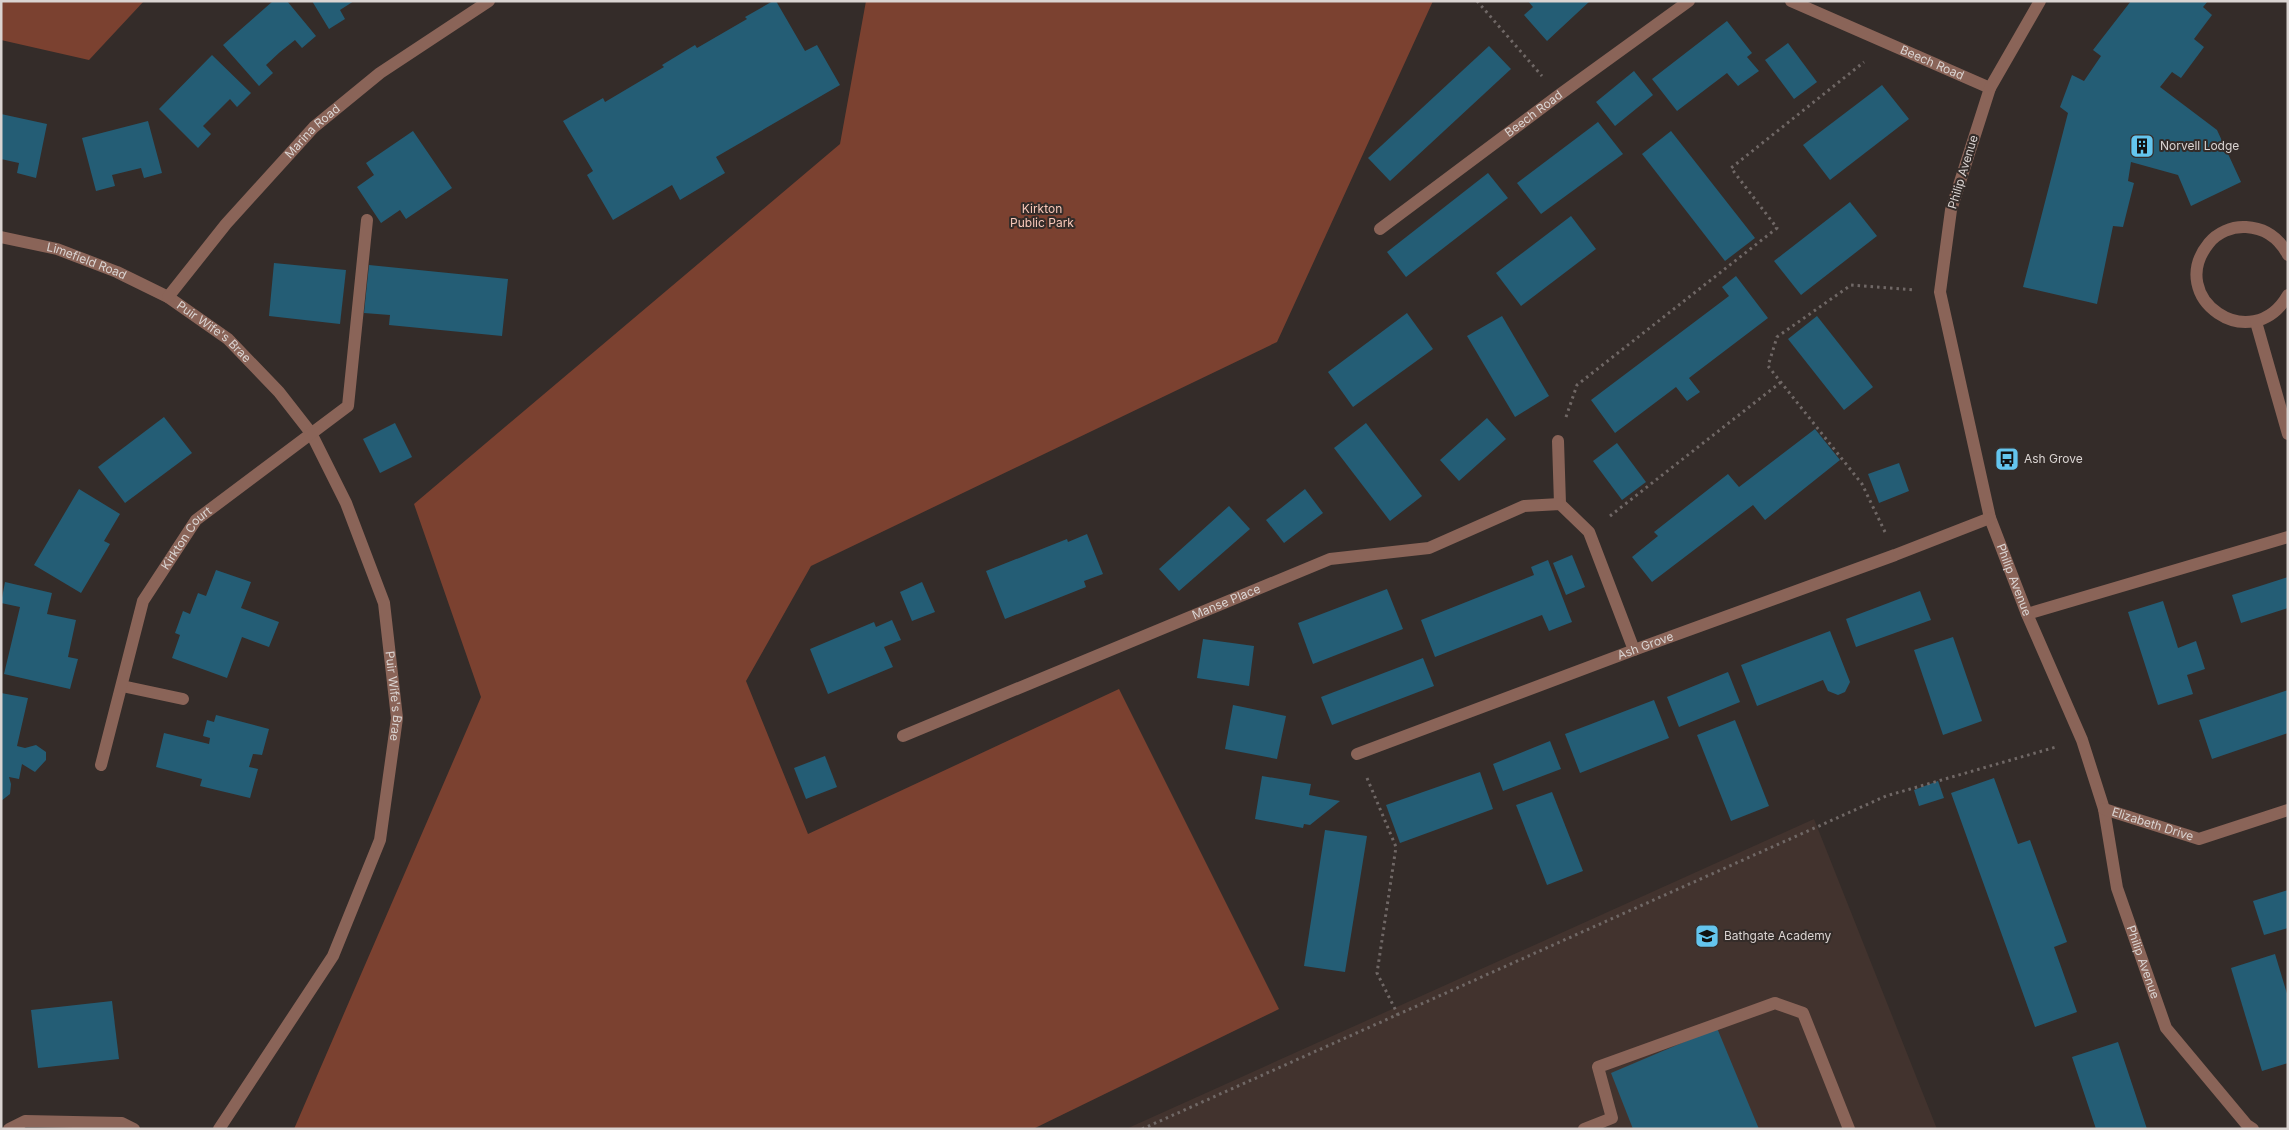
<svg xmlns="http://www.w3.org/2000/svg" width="2289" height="1130" viewBox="0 0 2289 1130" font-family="Inter,sans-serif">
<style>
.built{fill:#42332e}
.green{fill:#7b4130}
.building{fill:#245d75}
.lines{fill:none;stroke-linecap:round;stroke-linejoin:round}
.path{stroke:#706866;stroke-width:3;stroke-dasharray:2.5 4;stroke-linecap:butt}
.minor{stroke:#8a6458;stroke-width:12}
.labels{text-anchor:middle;stroke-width:4;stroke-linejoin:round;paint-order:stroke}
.street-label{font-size:12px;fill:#dad4d2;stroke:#342c29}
.poi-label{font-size:12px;fill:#dad4d2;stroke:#342c29;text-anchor:start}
.park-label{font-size:12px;fill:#f9c9ba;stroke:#342c29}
</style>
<rect width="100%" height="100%" fill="#342c29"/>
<path class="built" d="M1814,819L1937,1129H1126Z"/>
<g class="green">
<path d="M1,1H144L89,60L1,40Z"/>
<path d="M866,1H1433L1277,342L811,566L746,681L808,834L1119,689L1279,1009L1033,1129H294L481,697L414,504L840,144Z"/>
</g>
<g class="building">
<path d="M273,1H287L316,36L302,48L295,40L280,52L266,65L273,73L259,86L223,45Z"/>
<path d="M312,1H354L340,10L345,19L329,29Z"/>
<path d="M773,1H776L805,51L817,45L840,85L716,157L725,173L680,200L672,185L613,220L587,175L593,171L563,121L603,98L605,102L664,67L662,65L695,45L697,48L747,19L745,17Z"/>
<path d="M1528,1H1590L1547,41L1524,15L1533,7Z"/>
<path d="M2131,1H2208L2203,7L2212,15L2194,39L2204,47L2181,78L2172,72L2160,87L2217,130L2241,182L2191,206L2178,175L2131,162L2128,181L2134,183L2123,227L2113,226L2097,304L2023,287L2068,113L2060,107L2072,75L2084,81L2101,56L2093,50Z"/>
<path d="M1727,21L1752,53L1747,57L1759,71L1738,86L1727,73L1677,111L1652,79Z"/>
<path d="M1788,43L1817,82L1794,99L1765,60Z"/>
<path d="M1489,46L1511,69L1390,181L1368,158Z"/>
<path d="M212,55L251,93L237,107L230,99L203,126L211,134L198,148L159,109Z"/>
<path d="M1634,71L1653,95L1615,126L1596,102Z"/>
<path d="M1882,85L1909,119L1830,180L1803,145Z"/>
<path d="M1,114L47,124L36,178L17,173L19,163L1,159Z"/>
<path d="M148,121L162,173L144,178L141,168L112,175L115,186L96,191L82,138Z"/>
<path d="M1598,122L1623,154L1541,214L1517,183Z"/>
<path d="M413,131L452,188L406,219L400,210L381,223L357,187L374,175L366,163Z"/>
<path d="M1671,131L1755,238L1725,261L1642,154Z"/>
<path d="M1488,173L1508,198L1406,277L1387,252Z"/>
<path d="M1850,202L1877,236L1801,295L1774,261Z"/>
<path d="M1571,216L1596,249L1521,306L1496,273Z"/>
<path d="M274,263L346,270L340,324L269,316Z"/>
<path d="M369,265L508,279L502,336L389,325L390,315L364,313Z"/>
<path d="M1736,276L1768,318L1689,378L1700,392L1687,401L1676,387L1615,433L1591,400L1729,296L1722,287Z"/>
<path d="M1407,313L1433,349L1353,407L1328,372Z"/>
<path d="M1502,316L1549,396L1515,417L1467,336Z"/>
<path d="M1817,316L1873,387L1844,410L1788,339Z"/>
<path d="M164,417L192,453L125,503L98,467Z"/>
<path d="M1487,418L1506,439L1459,481L1440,460Z"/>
<path d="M395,423L412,457L380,473L363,439Z"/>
<path d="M1366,423L1422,496L1390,521L1334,448Z"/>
<path d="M1815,429L1840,460L1765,520L1753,505L1652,582L1632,557L1658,536L1654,532L1728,474L1739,487Z"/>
<path d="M1617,443L1646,482L1622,500L1593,461Z"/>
<path d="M1899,463L1909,491L1879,503L1868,474Z"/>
<path d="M79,489L120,514L104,541L110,544L81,593L34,565Z"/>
<path d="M1305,489L1323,513L1284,543L1266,520Z"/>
<path d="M1229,506L1250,529L1179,591L1159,569Z"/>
<path d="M1087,534L1103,574L1084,581L1086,587L1005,619L986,571L1067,539L1068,542Z"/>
<path d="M1572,555L1585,587L1566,595L1553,563Z"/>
<path d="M1548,560L1572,622L1549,631L1542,615L1435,657L1421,620L1534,575L1531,567Z"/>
<path d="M216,570L251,582L241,608L279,622L269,647L242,637L227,678L172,658L180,635L175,633L183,611L190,614L198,593L206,596Z"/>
<path d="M2288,577V608L2241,623L2232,595Z"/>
<path d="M5,582L52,593L47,614L76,620L68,657L78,659L70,689L4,674L20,607L1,603Z"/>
<path d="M922,582L935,612L912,621L900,592Z"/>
<path d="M1387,589L1403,629L1313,664L1298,623Z"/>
<path d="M1920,591L1931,620L1856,647L1846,619Z"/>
<path d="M2163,601L2178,648L2196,641L2205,669L2187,675L2193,694L2158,705L2128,612Z"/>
<path d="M892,620L901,640L884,647L893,667L828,694L810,649L874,622L876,627Z"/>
<path d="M1830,631L1850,682L1845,692L1838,695L1828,691L1823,680L1757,706L1741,665Z"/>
<path d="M1953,637L1982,721L1943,735L1914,650Z"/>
<path d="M1203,639L1254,646L1249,686L1197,678Z"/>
<path d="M1423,658L1434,686L1332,725L1321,697Z"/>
<path d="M1728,672L1740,702L1679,727L1667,697Z"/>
<path d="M2288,690V733L2212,759L2199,720Z"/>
<path d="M1,693L28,698L17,746L25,748L36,745L46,752V760L35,772L22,764L19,779L9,777L11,784L10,794L1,801Z"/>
<path d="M1654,700L1669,738L1580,773L1565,734Z"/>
<path d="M1233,705L1286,716L1277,759L1225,749Z"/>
<path d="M216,715L269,729L262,755L253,754L249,767L258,769L250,798L200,786L202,779L156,767L164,733L209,744L210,738L203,736L207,720L214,722Z"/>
<path d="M1735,720L1769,806L1731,821L1697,735Z"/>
<path d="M1550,741L1561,769L1503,791L1493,764Z"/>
<path d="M825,756L837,787L806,799L794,768Z"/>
<path d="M1480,772L1493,809L1400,843L1386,805Z"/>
<path d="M1262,776L1311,784L1309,795L1340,801L1310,825L1304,824L1303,828L1255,819Z"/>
<path d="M1994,778L2018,844L2030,840L2067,942L2054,947L2077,1012L2035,1027L1951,793Z"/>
<path d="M1938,781L1944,798L1919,806L1914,790Z"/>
<path d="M1552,792L1583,871L1547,885L1516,805Z"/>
<path d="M1325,830L1367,836L1345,972L1304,966Z"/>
<path d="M2288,890V928L2264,935L2253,901Z"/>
<path d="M2275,954L2288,997V1063L2262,1071L2231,968Z"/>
<path d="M112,1001L119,1059L38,1068L31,1010Z"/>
<path d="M1717,1028L1759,1129H1633L1611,1073Z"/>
<path d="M2118,1042L2147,1129H2096L2072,1057Z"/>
</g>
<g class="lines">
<g class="path">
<path d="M1477,1L1542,76"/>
<path d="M1566,417L1577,385L1777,228L1731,168L1864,62"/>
<path d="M1610,516L1781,382"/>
<path d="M1885,532L1862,484L1768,366L1777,337L1851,285L1915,290"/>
<path d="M1367,778L1396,847L1377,973L1398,1015"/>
<path d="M1142,1129L1886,796L2056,747"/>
</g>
<g class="minor">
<path id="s1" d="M1791,1L1990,88"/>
<path id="s2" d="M2040,1L1990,88L1951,210L1940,292L1990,518L2027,614L2082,740L2104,809L2117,888L2166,1028L2247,1125L2253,1129"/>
<path id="s3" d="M1380,229L1559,95L1689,1"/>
<path id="s4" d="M1,237L57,249L117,272L168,297L228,339L279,392L311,433L346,503L384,603L397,718L380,840L333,956L219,1129"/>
<path d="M2288,255C2279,238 2265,228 2246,227C2232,226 2217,233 2209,243C2164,298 2252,358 2288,295"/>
<path id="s5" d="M168,297L226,224L314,127L380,73L489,1"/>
<path d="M2256,322L2288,434"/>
<path d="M1558,441L1560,504"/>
<path d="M2027,614L2288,537"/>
<path d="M122,686L183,699"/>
<path id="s6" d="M903,736L1330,559L1429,548L1524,506L1560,504L1589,532L1634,650"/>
<path id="s7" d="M1357,754L1634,650L1895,555L1990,518"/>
<path id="s8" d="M101,765L143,601L196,520L348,406L367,220"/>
<path id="s9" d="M2104,809L2199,839L2288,810"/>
<path d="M9,1129L25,1121L122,1123L134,1129"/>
<path d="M1584,1129L1612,1118L1598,1067L1775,1003L1803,1013L1849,1129"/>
</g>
</g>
<defs>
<g id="building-square" transform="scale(1.25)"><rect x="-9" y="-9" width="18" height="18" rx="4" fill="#64c5ee" stroke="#342c29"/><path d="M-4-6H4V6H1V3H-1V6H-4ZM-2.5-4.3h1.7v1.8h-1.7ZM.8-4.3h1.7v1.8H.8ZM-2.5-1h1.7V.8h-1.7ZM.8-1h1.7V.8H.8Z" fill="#111"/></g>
<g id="bus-square" transform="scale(1.25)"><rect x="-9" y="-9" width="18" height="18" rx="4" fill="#64c5ee" stroke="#342c29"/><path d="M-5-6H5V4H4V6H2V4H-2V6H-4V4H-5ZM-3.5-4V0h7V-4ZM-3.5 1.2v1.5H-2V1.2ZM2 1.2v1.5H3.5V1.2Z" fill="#111"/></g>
<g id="school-square" transform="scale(1.25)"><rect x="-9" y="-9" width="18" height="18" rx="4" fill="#64c5ee" stroke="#342c29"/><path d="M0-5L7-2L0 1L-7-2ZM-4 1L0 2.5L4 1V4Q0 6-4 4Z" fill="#111"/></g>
</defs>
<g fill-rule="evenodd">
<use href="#building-square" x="2142" y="146"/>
<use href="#bus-square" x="2007" y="459"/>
<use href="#school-square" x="1707" y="936"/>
</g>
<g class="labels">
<g class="street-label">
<text dy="4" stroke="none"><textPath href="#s1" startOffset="154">Beech Road</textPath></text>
<text dy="4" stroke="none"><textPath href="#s3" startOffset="192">Beech Road</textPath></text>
<text dy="4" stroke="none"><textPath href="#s5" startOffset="220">Marina Road</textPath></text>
<text transform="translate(1963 172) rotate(-73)" y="4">Philip Avenue</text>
<text dy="4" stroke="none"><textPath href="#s4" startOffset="89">Limefield Road</textPath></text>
<text dy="4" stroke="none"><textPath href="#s4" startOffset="236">Puir Wife's Brae</textPath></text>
<text dy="4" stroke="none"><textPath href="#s8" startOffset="246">Kirkton Court</textPath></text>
<text dy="4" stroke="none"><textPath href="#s2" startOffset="609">Philip Avenue</textPath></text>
<text dy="4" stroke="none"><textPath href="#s6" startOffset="350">Manse Place</textPath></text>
<text dy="4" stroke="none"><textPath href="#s7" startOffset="308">Ash Grove</textPath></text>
<text dy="4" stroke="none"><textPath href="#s4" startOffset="656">Puir Wife's Brae</textPath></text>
<text dy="4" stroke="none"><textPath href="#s9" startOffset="51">Elizabeth Drive</textPath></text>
<text dy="4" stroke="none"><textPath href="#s2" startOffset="1014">Philip Avenue</textPath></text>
</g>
<g class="poi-label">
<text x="2160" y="150">Norvell Lodge</text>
<text x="2024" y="463">Ash Grove</text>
<text x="1724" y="940">Bathgate Academy</text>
</g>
<g class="park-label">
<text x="1042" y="213">Kirkton<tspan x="1042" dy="14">Public Park</tspan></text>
</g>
</g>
<rect width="2289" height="1130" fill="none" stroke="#dad4d2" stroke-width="5"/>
</svg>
